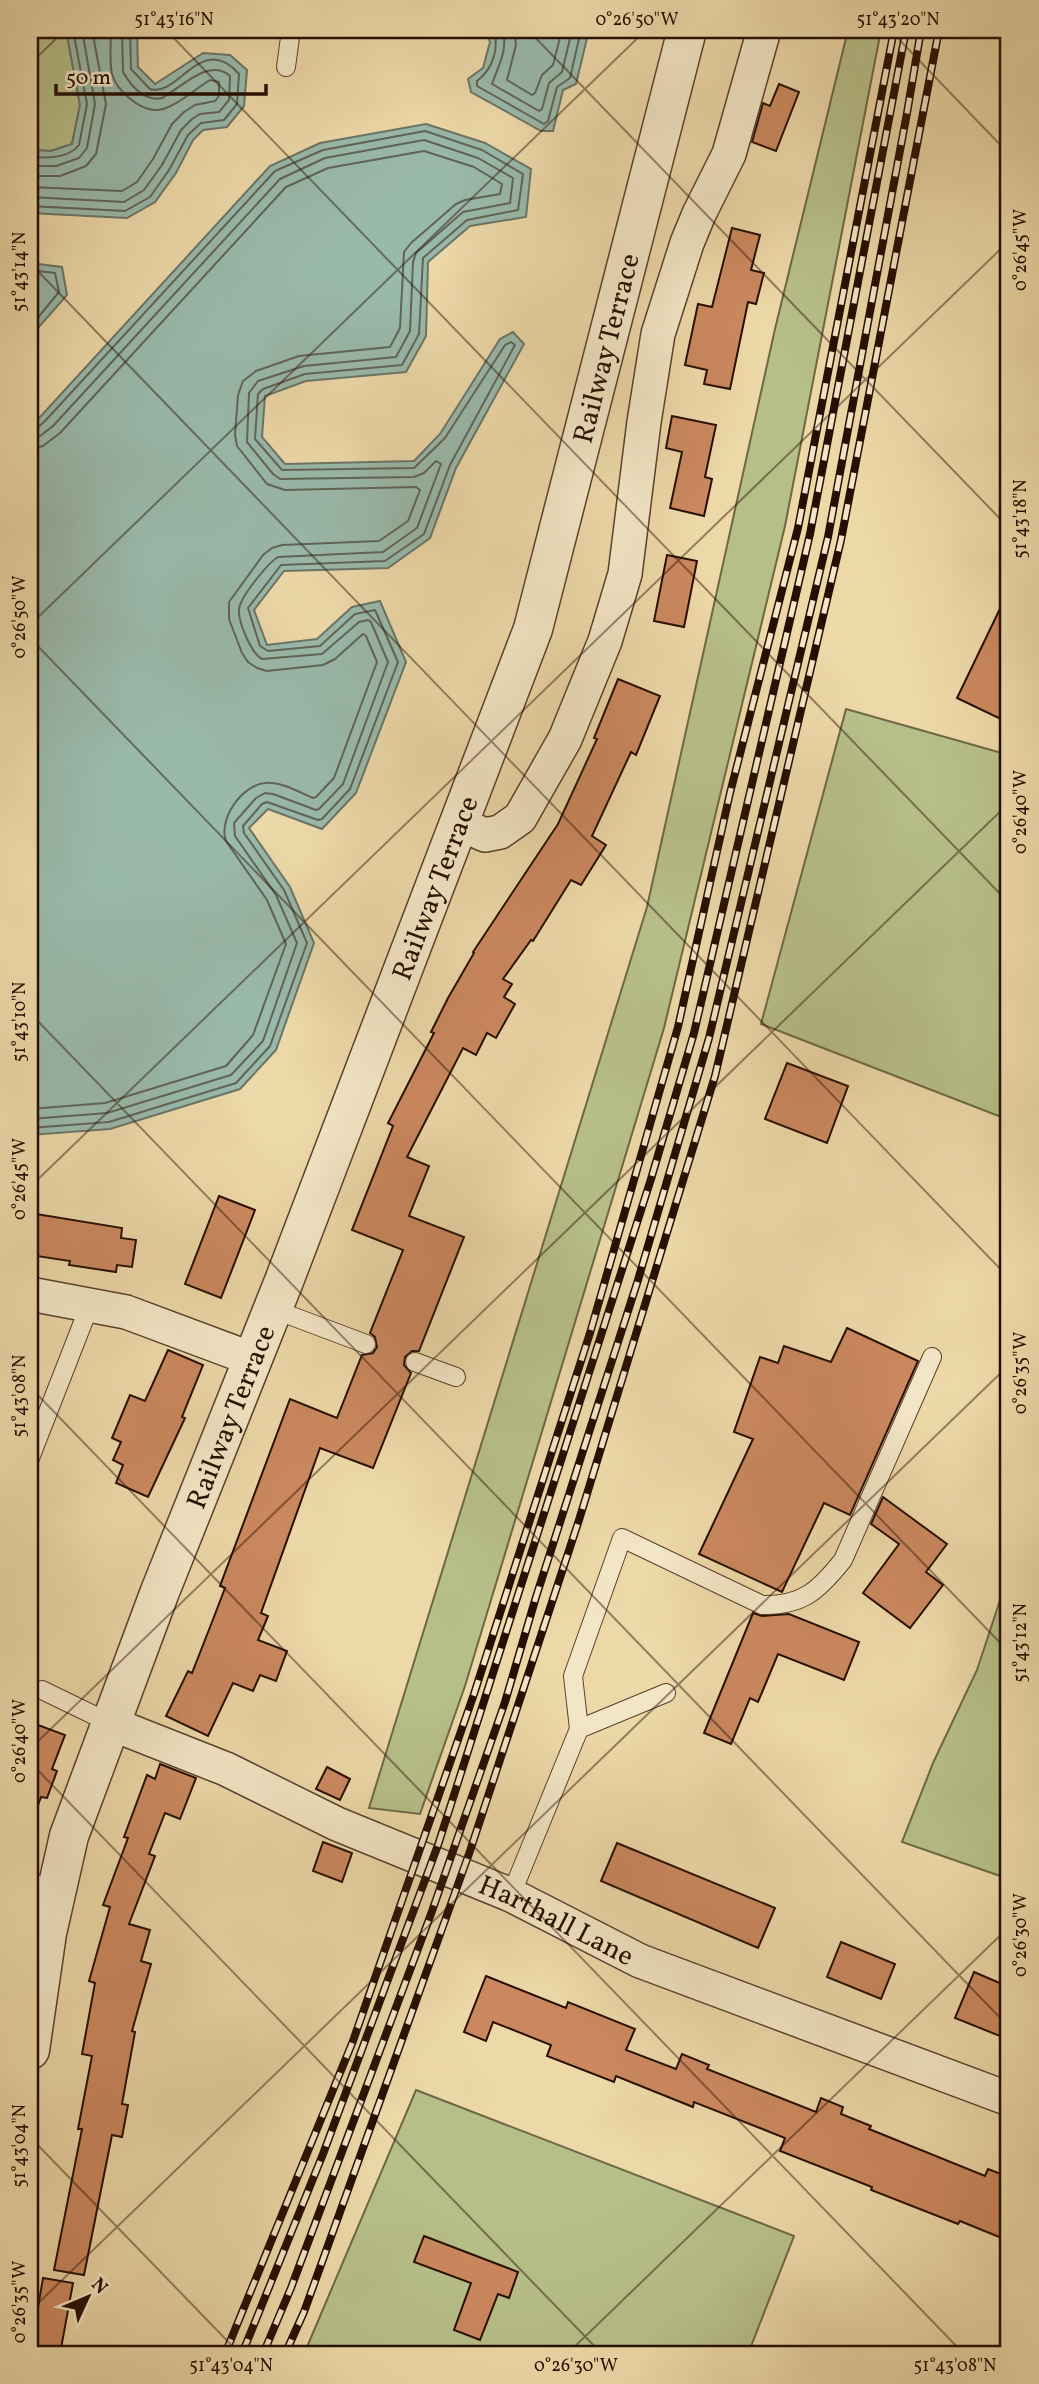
<svg xmlns="http://www.w3.org/2000/svg" width="1039" height="2384" viewBox="0 0 1039 2384" font-family="Vollkorn,serif">
<style>
.green{fill:#b7bf89;stroke:#6e6746;stroke-width:2}
.water{fill:#99b9ab;stroke:#6b7567;stroke-width:2}
.lines{fill:none;stroke-linecap:round;stroke-linejoin:round}
.shore{stroke:#606456;stroke-width:2}
.building{fill:#cb885f;stroke:#260f02;stroke-width:2}
.service-casing{stroke:#58412c;stroke-width:20}
.minor-casing{stroke:#58412c;stroke-width:36}
.tertiary-casing{stroke:#58412c;stroke-width:41}
.service{stroke:#f3e6c6;stroke-width:18}
.minor{stroke:#f3e6c6;stroke-width:33}
.tertiary{stroke:#f3e6c6;stroke-width:38}
.rail-casing{stroke:#260f02;stroke-width:8}
.rail{stroke:#f3e6c6;stroke-width:5;stroke-dasharray:16;stroke-linecap:butt}
.ticks{fill:none;stroke:#260f02;stroke-width:2;stroke-opacity:0.45}
.labels{text-anchor:middle;stroke-width:7;stroke-linejoin:round;paint-order:stroke}
.street-label{font-size:28px;fill:#260f02;stroke:#f3e6c6}
.neatline{fill:none;stroke:#260f02;stroke-width:2.5}
.ticks-label{font-size:18px;text-anchor:middle;fill:#260f02}
</style>
<rect width="100%" height="100%" fill="#edd8a8"/>
<filter id="stains"><feTurbulence type="fractalNoise" baseFrequency=".00286" numOctaves="4"/><feColorMatrix values="0 0 0 0 .2 0 0 0 0 .09 0 0 0 0 .02 0 0 0 .5 -.17"/></filter>
<radialGradient id="worn" r=".72"><stop offset=".6" stop-color="#630" stop-opacity="0"/><stop offset="1" stop-color="#630" stop-opacity=".3"/></radialGradient>
<g class="green">
<path d="M30,30H66L80,105L72,144L51,151L30,150Z"/>
<path d="M848,30H881L785,526L664,1028L465,1686L420,1814L369,1808L647,907L775,329Z"/>
<path d="M846,709L1009,755V1120L761,1024Z"/>
<path d="M1009,1573V1879L902,1842L933,1763L977,1670Z"/>
<path d="M416,2090L794,2236L748,2354H304Z"/>
</g>
<g class="water">
<path d="M66,30H137L138,67L155,84L203,53L230,55L247,70L244,106L227,127L203,130L193,140L176,173L155,202L127,218L30,213V150L51,151L72,144L80,105Z"/>
<path d="M486,30H589L576,84L563,90L553,131H541L471,92L468,79L483,68L490,42Z"/>
<path d="M426,124L485,143L531,169L526,217L470,226L428,262L426,336L406,372L306,381L265,396L262,437L285,464L414,461L440,434L500,339L513,332L524,344L456,468L430,538L388,568L284,571L254,610L267,645L317,639L352,607L380,601L406,662L356,793L322,829L268,809L249,828L290,887L314,943L276,1050L240,1089L110,1129L30,1135V425L41,416L270,166L320,143Z"/>
<path d="M30,263L62,267L67,295L30,337Z"/>
</g>
<g class="lines">
<g class="shore">
<path d="M494,30C499,49 493,69 477,81V86L544,124L548,121L557,87L570,78L581,30"/>
<path d="M503,30C508,50 498,67 492,84L539,111L542,109L549,83L562,72L572,30"/>
<path d="M514,30L516,45L507,80L532,95L535,93L542,75L553,65L562,30"/>
<path d="M30,157C46,158 68,159 79,145L87,104L73,30"/>
<path d="M30,166H56L79,158L87,148L95,104L82,30"/>
<path d="M30,176H60L86,166L96,154L106,104L92,30"/>
<path d="M30,187L122,191L137,182L153,159L172,124L184,112L195,105L215,101L219,96V82L210,80C195,89 180,104 163,109C144,115 117,92 112,74C109,61 111,43 111,30"/>
<path d="M30,197L124,202L144,190L162,165L181,130L192,119L200,114L219,112L229,100L230,76C209,57 181,88 162,98C145,102 131,86 123,72L122,30"/>
<path d="M30,206L125,211L150,197L169,170L188,135L201,123L224,120L237,104L239,74C202,31 178,98 150,89L131,69L130,30"/>
<path d="M30,270L55,273L59,292L30,327"/>
<path d="M30,430L36,429L46,420L275,171L323,150L425,131L482,150L523,174L518,210L467,220L423,258L419,334L402,365L305,374L263,389L258,394L255,439L282,470L414,468L445,438L505,345L511,342L515,345L450,465L424,534L385,561L281,565L248,608L260,646L268,651L320,646L355,614L375,610L398,662L350,789L322,819L318,820L267,802L262,804L243,826L244,833L284,890L307,943L270,1046L236,1083L109,1122L30,1128"/>
<path d="M30,438L40,436L53,426L280,179L325,158L424,140L478,158L513,178L510,203L463,212L416,253L413,262L410,331L396,357L304,366L258,381L249,393L247,442L273,474L280,479L414,477L424,473L436,461L441,464L417,528L383,552L278,557C268,563 244,593 240,605C235,617 251,653 262,659L322,654L359,622L368,620L371,622L388,662L343,784L319,809L316,810L273,794L265,793L256,798L234,823L235,836L276,895L297,943L263,1041L231,1075L107,1113L30,1119"/>
<path d="M30,449L43,446L60,433L286,187L328,168L424,151L474,167L502,184L500,194L465,200L456,204L411,243L404,252L400,328L390,347L299,356L256,371L243,381L238,395L235,435L237,446L267,484L285,490L416,487L420,490L408,521L379,541L282,545L272,548L263,555L229,602V619L242,653L248,662L257,668L267,671L323,665L335,659L363,634L366,636L377,662L334,778L316,797L313,798C299,792 280,781 265,783C242,785 218,819 226,841L267,900L286,944L253,1035L226,1066L105,1103L30,1109"/>
</g>
</g>
<g class="building">
<path d="M779,84L799,92L776,151L752,142L763,103L770,106Z"/>
<path d="M732,228L760,235L751,270L764,273L756,304L748,302L730,389L704,384L707,370L685,365L698,304L712,307Z"/>
<path d="M672,416L716,425L705,477L712,479L704,516L670,508L682,452L666,448Z"/>
<path d="M667,555L697,561L684,627L654,621Z"/>
<path d="M1009,590V723L957,698Z"/>
<path d="M618,679L660,696L636,755L631,752L592,836L606,845L581,885L571,880L533,941L531,940L503,979L512,984L504,997L515,1004L496,1038L487,1033L476,1055L463,1048L407,1157L429,1166L409,1216L464,1237L419,1351H412L405,1357L404,1365L411,1373L373,1468L320,1448L261,1613L268,1616L258,1640L287,1651L276,1681L260,1675L253,1691L233,1683L208,1736L166,1716L188,1671L192,1673L212,1622L225,1588L220,1586L290,1399L337,1418L362,1355L373,1353L377,1347L375,1337L370,1333L403,1250L352,1230L393,1126L388,1123L434,1033L431,1032L448,998L474,953L473,952L558,824L597,739L594,738Z"/>
<path d="M787,1063L848,1086L827,1143L765,1119Z"/>
<path d="M219,1196L255,1210L221,1298L185,1284Z"/>
<path d="M30,1213L122,1228L121,1238L136,1240L132,1267L117,1265L116,1272L69,1265L70,1261L30,1255Z"/>
<path d="M847,1328L918,1361L850,1515L824,1503L782,1592L699,1554L753,1439L734,1432L760,1357L778,1363L784,1346L831,1362Z"/>
<path d="M168,1350L203,1365L182,1417L185,1418L148,1497L116,1483L123,1465L113,1460L121,1442L112,1438L130,1395L145,1401Z"/>
<path d="M883,1497L947,1544L926,1572L943,1585L910,1628L863,1593L899,1544L871,1524Z"/>
<path d="M753,1613L762,1616L789,1614L859,1642L844,1680L778,1654L758,1702L750,1698L731,1744L704,1733Z"/>
<path d="M30,1722L65,1735L52,1769L57,1771L47,1798L41,1797L32,1822H30Z"/>
<path d="M160,1764L196,1778L180,1819L165,1813L149,1854L155,1856L129,1924L150,1930L141,1961L151,1964L132,2031L135,2032L122,2104L128,2105L122,2137L112,2135L84,2275L54,2270L82,2129H78L92,2056L82,2054L95,1983L89,1981L110,1907L103,1905L128,1838L124,1837L147,1775L155,1779Z"/>
<path d="M327,1767L350,1779L340,1800L316,1789Z"/>
<path d="M323,1842L352,1853L342,1882L313,1871Z"/>
<path d="M617,1843L775,1908L758,1948L601,1881Z"/>
<path d="M841,1942L895,1964L881,1999L827,1977Z"/>
<path d="M974,1972L1009,1987V2014L1000,2036L955,2018Z"/>
<path d="M486,1976L566,2008L568,2002L635,2029L626,2050L676,2069L682,2054L709,2065L707,2069L816,2112L821,2098L843,2107L841,2114L871,2126L869,2129L985,2176L988,2169L1009,2177V2241L960,2221L958,2224L871,2190L872,2187L780,2151L785,2138L694,2102L693,2107L616,2076L614,2082L547,2056L551,2045L493,2022L486,2041L464,2032Z"/>
<path d="M424,2236L518,2272L509,2298L498,2294L480,2340L454,2330L471,2283L414,2262Z"/>
<path d="M43,2278L73,2283L60,2354H30Z"/>
</g>
<g class="lines">
<g class="service-casing">
<g id="service">
<path d="M286,67L291,30"/>
<path d="M273,1309L366,1344"/>
<path d="M415,1362L456,1377"/>
<path d="M30,1458L89,1307"/>
<path d="M42,1690L112,1724"/>
<path d="M579,1729L573,1676L622,1538L762,1605C803,1606 819,1590 843,1560L932,1357"/>
<path d="M30,1882L56,1891"/>
<path d="M511,1895L579,1729L666,1693"/>
</g>
</g>
<g class="minor-casing">
<g id="minor">
<path d="M460,824L485,835L500,832L520,818L565,739L605,641L625,574L644,422L658,334L687,243L699,214L729,154L764,30"/>
<path d="M30,1294L126,1312L252,1359"/>
<path id="s1" d="M112,1724L226,1769L337,1824L511,1895L640,1961L1009,2099"/>
</g>
</g>
<g class="tertiary-casing">
<g id="tertiary">
<path id="s2" d="M30,2050L47,1933L69,1836L159,1594L284,1281L533,629L687,30"/>
</g>
</g>
<use href="#service" class="service"/>
<use href="#minor" class="minor"/>
<use href="#tertiary" class="tertiary"/>
<g class="rail-casing">
<g id="rail">
<path d="M225,2354L353,2041L474,1694L590,1333L678,1027L730,793L798,528L894,30"/>
<path d="M242,2354L323,2154L438,1845L651,1179L694,1033L810,534L906,30"/>
<path d="M263,2354L291,2288L431,1914L505,1702L536,1597L638,1280L709,1038L828,537L907,113L921,30"/>
<path d="M285,2354L304,2312L470,1851L579,1520L715,1076L841,540L939,30"/>
</g>
</g>
<use href="#rail" class="rail"/>
</g>
<path class="ticks" d="M166,30L1009,903M528,30L1009,528M890,30L1009,154M30,64L65,30M30,263L1009,1278M30,625L646,30M30,638L1009,1652M30,1013L1009,2027M30,1187L1009,241M30,1387L964,2354M30,1749L1009,803M30,1762L602,2354M30,2137L240,2354M30,2311L1009,1365M567,2354L1009,1927"/>
<g class="labels">
<g class="street-label">
<text dy="10" stroke="none"><textPath href="#s2" startOffset="1801">Railway Terrace</textPath></text>
<text dy="10" stroke="none"><textPath href="#s2" startOffset="1234">Railway Terrace</textPath></text>
<text dy="10" stroke="none"><textPath href="#s2" startOffset="667">Railway Terrace</textPath></text>
<text dy="10" stroke="none"><textPath href="#s1" startOffset="486">Harthall Lane</textPath></text>
</g>
</g>
<rect width="1039" height="2384" fill="none" stroke="#edd8a8" stroke-width="77"/>
<g transform="translate(88 2297) rotate(46)" stroke="#f3e6c6" stroke-width="5" paint-order="stroke">
<path d="M0-5L12 26L0 18L-12 26Z" fill="#260f02"/>
<text y="-10" font-size="19" font-weight="bold" text-anchor="middle" fill="#260f02">N</text>
</g>
<path d="M56 84v10h210v-10" fill="none" stroke="#260f02" stroke-width="3.5"/>
<text x="66" y="84" font-size="21" fill="#260f02" stroke="#f3e6c6" stroke-width="5" paint-order="stroke">50 m</text>
<rect x="38" y="38" width="962" height="2308" class="neatline"/>
<g class="ticks-label">
<text x="174" y="25">51°43'16"N</text>
<text x="637" y="25">0°26'50"W</text>
<text x="898" y="25">51°43'20"N</text>
<text transform="translate(1020 250) rotate(-90)" y="6">0°26'45"W</text>
<text transform="translate(19 272) rotate(-90)" y="6">51°43'14"N</text>
<text transform="translate(1020 519) rotate(-90)" y="6">51°43'18"N</text>
<text transform="translate(19 617) rotate(-90)" y="6">0°26'50"W</text>
<text transform="translate(1020 812) rotate(-90)" y="6">0°26'40"W</text>
<text transform="translate(19 1022) rotate(-90)" y="6">51°43'10"N</text>
<text transform="translate(19 1179) rotate(-90)" y="6">0°26'45"W</text>
<text transform="translate(1020 1373) rotate(-90)" y="6">0°26'35"W</text>
<text transform="translate(19 1396) rotate(-90)" y="6">51°43'08"N</text>
<text transform="translate(1020 1643) rotate(-90)" y="6">51°43'12"N</text>
<text transform="translate(19 1741) rotate(-90)" y="6">0°26'40"W</text>
<text transform="translate(1020 1935) rotate(-90)" y="6">0°26'30"W</text>
<text transform="translate(19 2146) rotate(-90)" y="6">51°43'04"N</text>
<text transform="translate(19 2302) rotate(-90)" y="6">0°26'35"W</text>
<text x="231" y="2371">51°43'04"N</text>
<text x="576" y="2371">0°26'30"W</text>
<text x="955" y="2371">51°43'08"N</text>
</g>
<rect width="100%" height="100%" filter="url(#stains)"/>
<rect width="100%" height="100%" fill="url(#worn)"/>
</svg>
